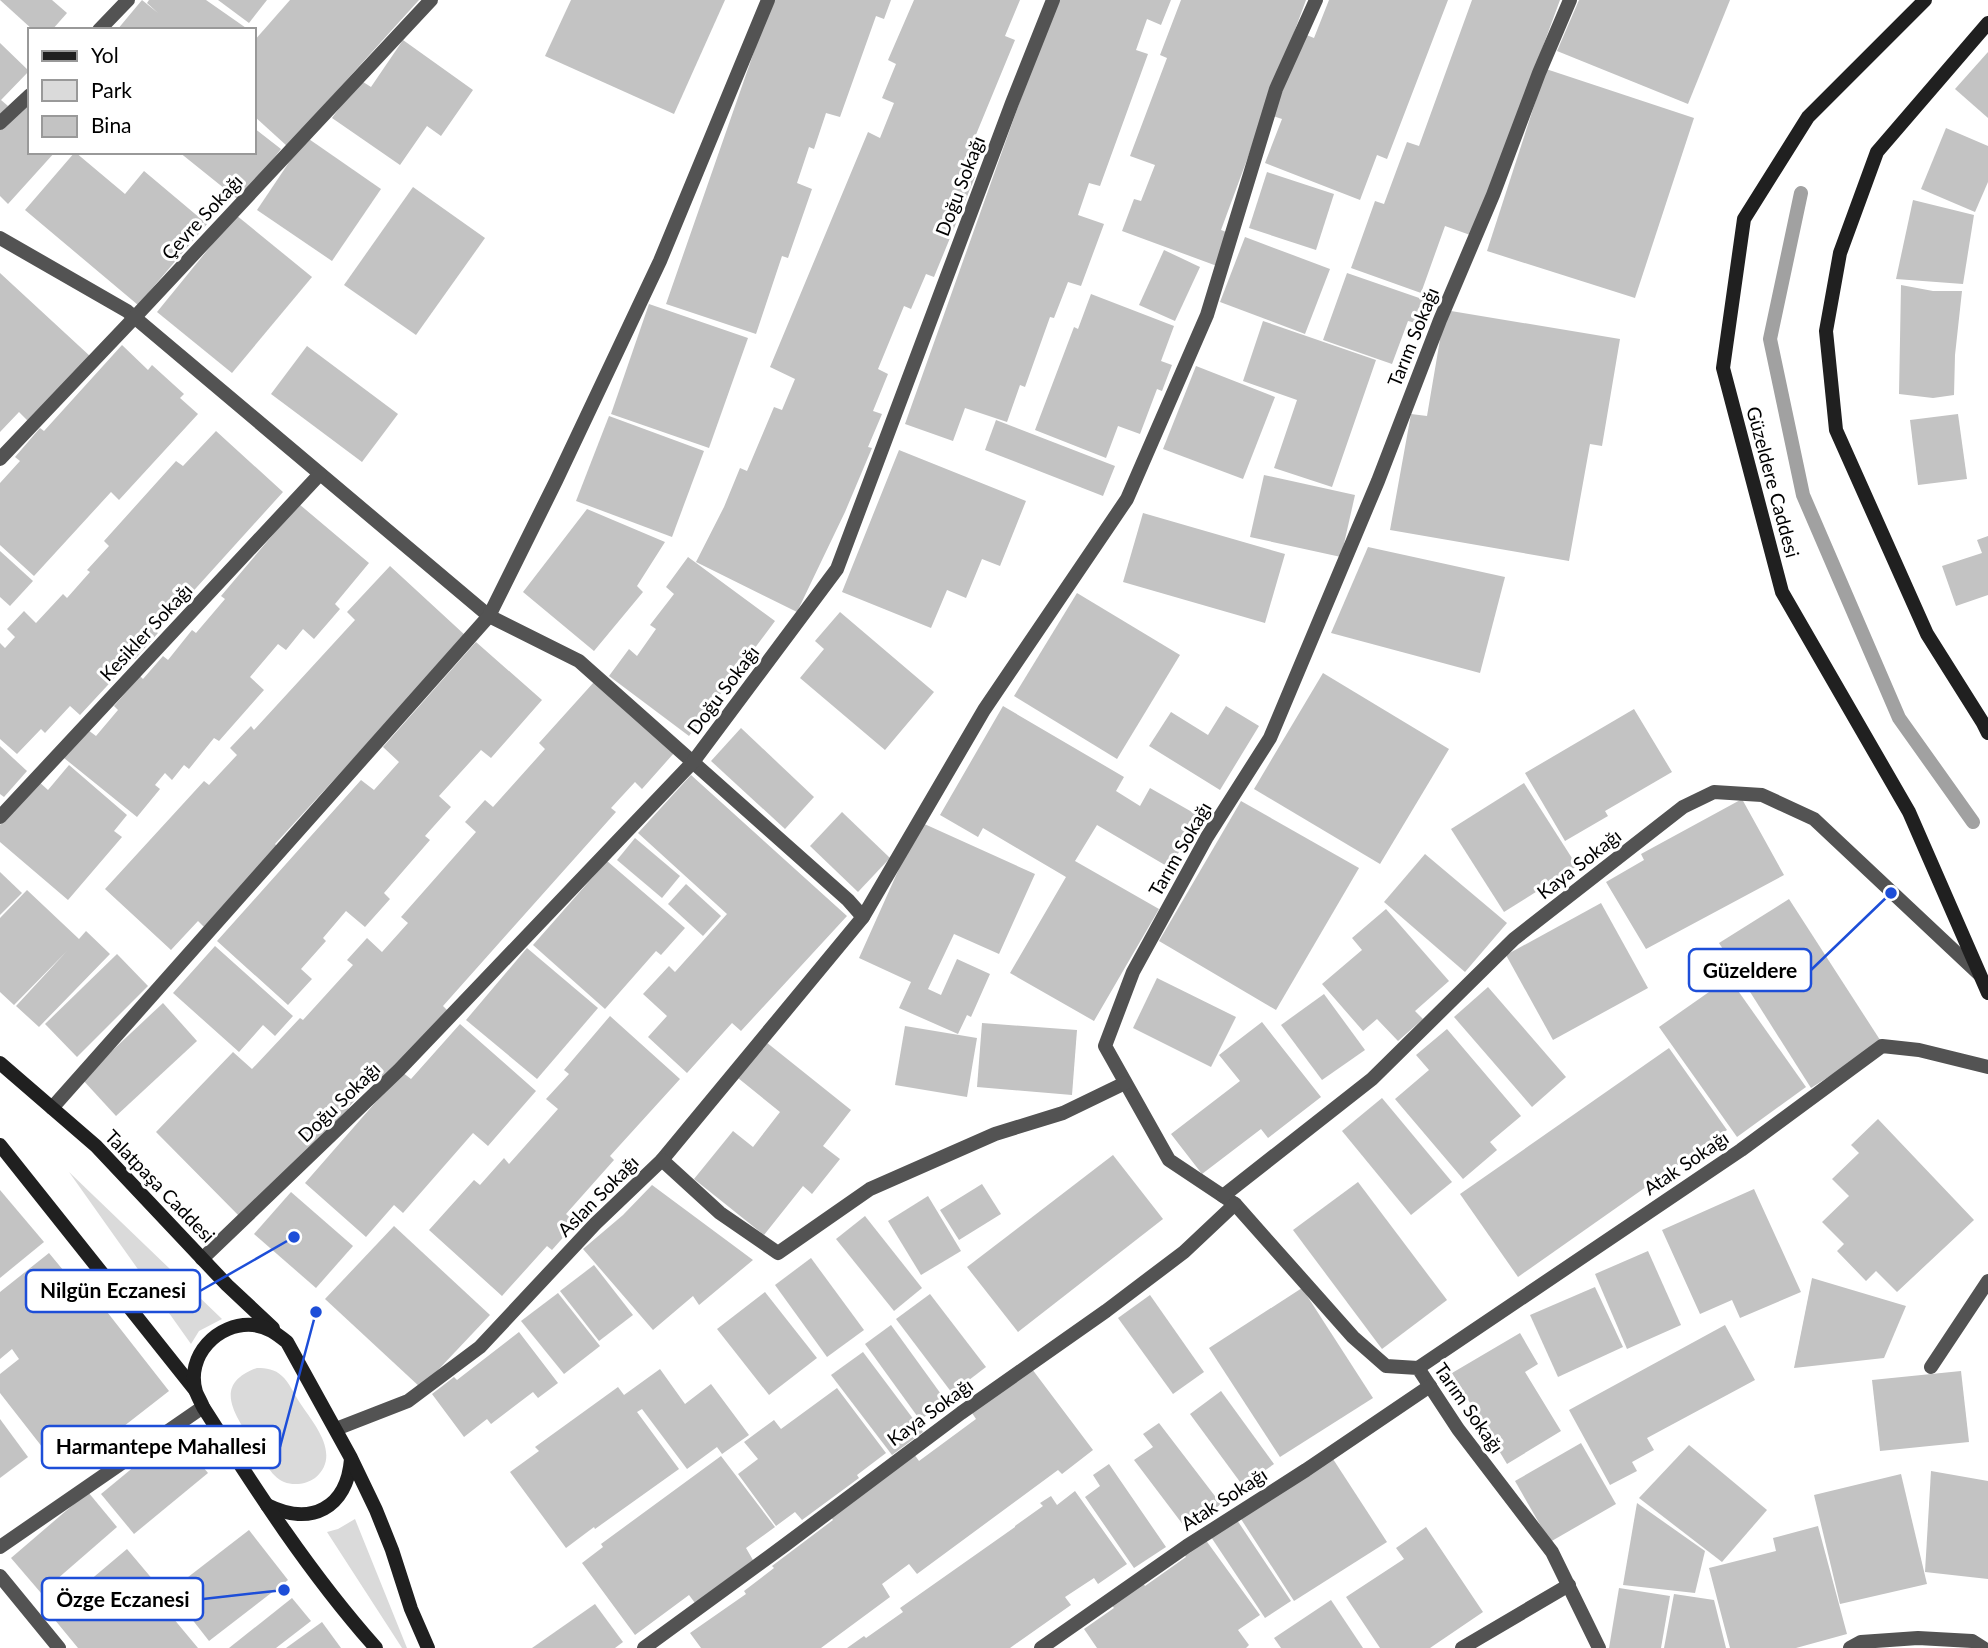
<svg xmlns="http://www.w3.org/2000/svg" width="1988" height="1648" viewBox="0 0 1988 1648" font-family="Lato,sans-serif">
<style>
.green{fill:#dadada}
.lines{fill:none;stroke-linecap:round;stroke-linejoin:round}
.stream{stroke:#a1a1a1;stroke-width:14}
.building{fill:#c3c3c3}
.minor{stroke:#535353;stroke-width:14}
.secondary{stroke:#202020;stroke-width:14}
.labels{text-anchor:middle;stroke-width:6;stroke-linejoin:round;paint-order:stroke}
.street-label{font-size:19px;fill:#000;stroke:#fff}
.leader{fill:none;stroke:#1d4ed8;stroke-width:2.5}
.callout-dot{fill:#1d4ed8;stroke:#fff;stroke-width:2.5}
.callout{fill:#fff;stroke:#1d4ed8;stroke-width:2.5}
.callout-label{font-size:21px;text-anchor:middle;font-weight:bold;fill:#000}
</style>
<rect width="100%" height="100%" fill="#fff"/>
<g class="green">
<path d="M69,1172L222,1319L199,1331L191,1344Z"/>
<path d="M257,1368C266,1368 275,1369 282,1376C289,1382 294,1394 300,1403C314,1424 342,1455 315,1478C307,1484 294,1486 284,1482C270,1476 263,1458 254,1445C237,1417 210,1385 257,1368Z"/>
<path d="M355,1519L407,1648H402L327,1532L338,1529Z"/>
</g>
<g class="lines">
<path class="stream" d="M1801,193L1770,339L1803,495L1899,718L1973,822"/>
</g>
<g class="building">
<path d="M0,0H52L67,13L52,30H33Z"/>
<path d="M142,0L158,13L147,3L149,0H206L249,30H117Z"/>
<path d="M218,0H267L249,23Z"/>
<path d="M290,0H419L287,146L254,116V41Z"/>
<path d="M571,0H725L674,114L545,56Z"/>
<path d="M772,0H891L884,19L876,16L840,117L826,113L814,149L809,147L797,183L812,189L788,258L782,256L756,334L666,304Z"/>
<path d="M914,0H1020L1005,36L1015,40L975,137L981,140L967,174L975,177L934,277L926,274L911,309L904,306L878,369L888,374L873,411L882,414L868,447L872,448L845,512L797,612L696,562L724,507L740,468L747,471L774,407L782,410L795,379L770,367L868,132L880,138L894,103L882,98L896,64L888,60Z"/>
<path d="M1056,0H1171L1161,25L1147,19L1136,50L1148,54L1100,186L1089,183L1078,215L1104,224L1081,286L1068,282L1054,318L1050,317L1025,387L1020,385L1007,422L965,408L953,441L905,424Z"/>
<path d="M1181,0H1306L1221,230L1229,233L1217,266L1122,231L1134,199L1141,201L1155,165L1130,156L1167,58L1160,55Z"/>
<path d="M1329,0H1448L1387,159L1377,155L1360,200L1265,163L1282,119L1273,116L1304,34L1314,38Z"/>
<path d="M1472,0H1560L1473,236L1445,226L1421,293L1351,268L1375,201L1384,204L1407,142L1419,146Z"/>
<path d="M1579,0H1730L1688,104L1557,51Z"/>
<path d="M403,40L473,90L441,136L427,126L400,165L332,118L360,80L371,87Z"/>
<path d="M0,43L29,71L1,100L8,106L0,114Z"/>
<path d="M1988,52V118L1955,89Z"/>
<path d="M1546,69L1694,118L1635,298L1487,251Z"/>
<path d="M30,104V152H55L8,204L0,196V129Z"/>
<path d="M254,128L281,149L240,201L179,152H254Z"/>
<path d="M1946,128L1988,146V182L1975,212L1921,189Z"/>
<path d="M306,137L381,189L332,261L257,210Z"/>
<path d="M75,152L125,194L144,171L207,224L138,305L25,210Z"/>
<path d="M1267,172L1334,194L1316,250L1249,228Z"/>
<path d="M413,187L485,238L416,335L344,285Z"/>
<path d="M1913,200L1974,215L1963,284L1896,279Z"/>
<path d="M236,215L312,277L232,373L157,312Z"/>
<path d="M1245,237L1330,269L1305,334L1220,302Z"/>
<path d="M1164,250L1200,267L1175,321L1139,305Z"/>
<path d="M0,273L91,357L29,422L19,412L0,432Z"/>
<path d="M1347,273L1425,300L1416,323L1408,321L1392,364L1323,340Z"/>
<path d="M1901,285L1933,291H1962L1955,355L1954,395L1933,398L1899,394Z"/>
<path d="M1091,294L1174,326L1161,361L1172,365L1162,391L1157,389L1140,434L1118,426L1106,458L1035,430L1074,327L1078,329Z"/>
<path d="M649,304L748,338L709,448L611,414Z"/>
<path d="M1445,310L1620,339L1602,446L1590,444L1569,561L1390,530L1411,414L1427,416Z"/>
<path d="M1263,321L1376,360L1332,487L1274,468L1297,400L1243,381Z"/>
<path d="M122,345L148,370L152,365L184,394L180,398L198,414L119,500L111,492L34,576L0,545V483L20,461L15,457L40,428L44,431Z"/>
<path d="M307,346L398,414L362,462L271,394Z"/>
<path d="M1196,366L1275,397L1243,479L1163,449Z"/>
<path d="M1958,414L1967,479L1918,485L1910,420Z"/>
<path d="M609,416L704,451L672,537L576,501Z"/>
<path d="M996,420L1115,466L1103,496L985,450Z"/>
<path d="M216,431L283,492L178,608L171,602L149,626L158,633L135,659L133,658L80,715L70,706L45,733L41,729L17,754L0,739V643L5,648L15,637L7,629L24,611L36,623L63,594L67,598L90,572L87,570L109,546L104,541L176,461L183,466Z"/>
<path d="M899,450L1026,501L1000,566L982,559L966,598L947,590L931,628L842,592Z"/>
<path d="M1264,475L1355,495L1341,557L1250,537Z"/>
<path d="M299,504L369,563L335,604L340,609L314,639L303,629L286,650L278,644L250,677L264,690L219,741L214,738L189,769L184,765L172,780L165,773L155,785L160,789L137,817L64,758L88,730L96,736L118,710L114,706L140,676L143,679L163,656L168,660L192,630L196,633L225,599L221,596Z"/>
<path d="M587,509L665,542L637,586L643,592L594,651L523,592Z"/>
<path d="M1143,513L1285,554L1265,623L1123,582Z"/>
<path d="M1988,536V595L1956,606L1942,566L1982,553L1977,540Z"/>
<path d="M1368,547L1505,577L1480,673L1331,633Z"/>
<path d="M0,551L33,581L10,606L0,597Z"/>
<path d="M688,557L775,621L689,736L609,676L629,649L637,656L656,629L650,625L674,594L666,587Z"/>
<path d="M390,566L466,636L275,844L279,848L206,929L198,921L171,950L105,889L204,781L209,785L237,755L230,748L251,726L254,730L355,620L347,612Z"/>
<path d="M1077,593L1180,655L1117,759L1014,696Z"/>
<path d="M840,612L934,692L885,750L800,678L824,649L815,641Z"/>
<path d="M476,642L542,700L491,758L481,750L439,796L451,807L425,836L430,840L384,893L390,899L365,927L346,911L323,938L326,941L301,969L312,979L288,1005L217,941L361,780L374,790L399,762L383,747Z"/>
<path d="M1323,673L1449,749L1380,864L1254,789Z"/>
<path d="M594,682L674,753L642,789L635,782L611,808L616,812L443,1006L447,1010L379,1087L372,1081L348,1108L352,1113L243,1220L156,1132L233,1052L252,1069L300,1018L303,1020L353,965L347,960L367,938L382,952L408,923L401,917L476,832L465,822L485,800L493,807L545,749L539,743Z"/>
<path d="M1003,706L1124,777L1116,791L1140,806L1150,788L1199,816L1170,868L1097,825L1075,861L1159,909L1094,1021L1010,973L1066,877L983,828L978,837L940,815Z"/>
<path d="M1226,706L1259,726L1220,790L1149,746L1171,712L1208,735Z"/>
<path d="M1634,709L1672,772L1605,811L1608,816L1565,841L1525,773Z"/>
<path d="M741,728L814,797L785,829L711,761Z"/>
<path d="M0,746L27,771L4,797L0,794Z"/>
<path d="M69,765L127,815L114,831L122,837L68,900L0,842V825L38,781L48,790Z"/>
<path d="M691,775L847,916L741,1031L732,1023L687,1073L648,1037L667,1016L643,994L669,966L675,972L727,914L638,833Z"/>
<path d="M1524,783L1577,866L1504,912L1451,829Z"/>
<path d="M1742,799L1784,875L1646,949L1606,882L1644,860L1641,854Z"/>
<path d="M1241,801L1359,868L1276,1010L1159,941Z"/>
<path d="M842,812L890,858L858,892L810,846Z"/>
<path d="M920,822L1035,874L999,954L954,934L928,989L941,995L957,959L990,974L971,1017L967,1015L958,1034L899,1008L911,982L859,958Z"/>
<path d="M635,838L680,876L662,898L617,860Z"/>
<path d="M1425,854L1507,923L1465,972L1384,902Z"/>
<path d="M607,861L685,928L661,955L656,951L605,1009L533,945Z"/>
<path d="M0,872L22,893L0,915Z"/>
<path d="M686,884L721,916L703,936L668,904Z"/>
<path d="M27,890L79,939L86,931L110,954L39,1027L16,1006L67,951L14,1005L0,992V918Z"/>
<path d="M1789,899L1882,1043L1811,1088L1719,943Z"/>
<path d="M1601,903L1648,988L1553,1040L1506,955Z"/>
<path d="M1386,909L1449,981L1415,1011L1423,1019L1398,1041L1377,1019L1363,1031L1322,984L1362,950L1352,938Z"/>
<path d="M215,946L293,1016L275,1036L263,1025L239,1052L173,993Z"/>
<path d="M527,948L598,1008L537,1079L466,1020Z"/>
<path d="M117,954L148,986L77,1057L45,1024Z"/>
<path d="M1157,978L1236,1017L1211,1067L1133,1028Z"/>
<path d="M1729,978L1806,1087L1737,1137L1659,1027Z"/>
<path d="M1488,987L1566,1077L1532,1107L1454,1017Z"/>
<path d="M1324,994L1365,1050L1322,1080L1281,1025Z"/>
<path d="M163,1003L197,1041L116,1116L82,1079Z"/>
<path d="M610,1016L680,1079L610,1156L614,1160L566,1214L576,1223L552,1250L547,1246L502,1296L429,1230L474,1180L480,1185L504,1158L509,1164L558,1109L546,1099L569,1074L564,1070Z"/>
<path d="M1262,1022L1321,1097L1268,1138L1261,1129L1202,1174L1171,1134L1240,1081L1219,1055Z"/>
<path d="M982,1023L1077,1030L1072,1095L977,1087Z"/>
<path d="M460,1024L536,1091L488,1146L473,1133L403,1213L394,1205L366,1237L305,1183L402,1072L411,1079Z"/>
<path d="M905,1026L977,1038L967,1097L895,1085Z"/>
<path d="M1447,1029L1521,1116L1490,1142L1497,1150L1463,1179L1395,1099L1429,1070L1416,1055Z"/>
<path d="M766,1042L851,1110L823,1146L840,1159L812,1194L803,1186L764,1235L694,1179L733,1131L753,1147L780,1112L738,1078Z"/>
<path d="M1669,1048L1727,1130L1518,1277L1460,1194Z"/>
<path d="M1382,1098L1452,1182L1411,1215L1342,1131Z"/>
<path d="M1878,1119L1974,1220L1897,1292L1876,1271L1866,1281L1837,1251L1844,1244L1822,1222L1849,1196L1832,1179L1859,1153L1851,1145Z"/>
<path d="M1113,1155L1163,1219L1018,1332L967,1267Z"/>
<path d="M1358,1182L1447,1300L1382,1349L1293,1230Z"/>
<path d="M982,1184L1001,1214L959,1240L940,1210Z"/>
<path d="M652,1185L753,1260L699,1305L693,1296L653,1330L583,1249L623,1215Z"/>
<path d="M1754,1189L1801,1292L1740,1318L1732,1300L1700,1314L1662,1230Z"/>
<path d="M0,1190L44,1242L0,1278Z"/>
<path d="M291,1192L353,1246L316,1288L254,1234Z"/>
<path d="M928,1196L961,1251L921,1275L888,1221Z"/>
<path d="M865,1216L922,1288L894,1311L836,1239Z"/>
<path d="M394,1226L490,1315L421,1388L325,1299Z"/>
<path d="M1648,1251L1681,1325L1627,1349L1595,1274Z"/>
<path d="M49,1253L68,1276L75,1271L169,1391L92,1451L86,1444L57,1466L0,1393V1374L19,1359L12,1349L0,1359V1292Z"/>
<path d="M811,1258L864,1330L827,1357L775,1285Z"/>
<path d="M594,1265L633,1315L599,1341L560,1291Z"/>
<path d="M1812,1278L1906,1306L1884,1358L1794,1368Z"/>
<path d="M1595,1287L1623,1347L1558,1377L1530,1315Z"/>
<path d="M1302,1288L1373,1398L1280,1457L1209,1348Z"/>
<path d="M765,1292L817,1358L769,1395L717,1329Z"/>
<path d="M558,1293L600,1346L564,1374L521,1321Z"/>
<path d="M930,1294L986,1367L952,1393L896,1319Z"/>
<path d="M1150,1295L1204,1372L1173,1394L1118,1318Z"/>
<path d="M891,1325L946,1401L920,1420L865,1344Z"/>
<path d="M1725,1325L1755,1380L1647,1438L1654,1450L1632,1462L1637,1471L1610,1485L1569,1410Z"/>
<path d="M519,1332L558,1383L538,1398L533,1392L491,1424L487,1419L464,1437L432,1394L454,1377L457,1380Z"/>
<path d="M1520,1333L1538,1364L1525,1372L1561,1431L1507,1464L1452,1373Z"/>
<path d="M863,1352L923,1432L892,1455L831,1375Z"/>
<path d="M660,1369L685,1404L711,1384L749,1435L722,1454L717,1447L687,1469L642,1409L637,1412L679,1469L595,1529L594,1527L566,1548L510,1472L539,1451L535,1447L618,1387L624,1395Z"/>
<path d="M1032,1369L1093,1450L1062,1474L1058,1470L917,1574L909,1564L882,1584L890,1597L821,1648H701L690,1633L746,1594L744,1591L774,1568L772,1566L833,1520L830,1516L914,1454L919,1461L976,1419L972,1413Z"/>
<path d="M1961,1371L1969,1442L1880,1451L1872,1380Z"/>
<path d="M837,1388L886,1453L857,1475L859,1478L802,1520L795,1512L776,1526L738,1474L758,1459L744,1442L774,1420L781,1429Z"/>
<path d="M1221,1391L1274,1464L1243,1486L1190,1414Z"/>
<path d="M0,1419L28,1457L0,1478Z"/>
<path d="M1159,1423L1221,1504L1187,1530L1134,1460L1153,1447L1143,1434Z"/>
<path d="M175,1433L208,1473L134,1534L101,1494Z"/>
<path d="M1581,1443L1616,1504L1550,1542L1515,1481Z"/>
<path d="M1689,1445L1767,1510L1722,1562L1639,1498Z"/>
<path d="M721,1456L775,1527L746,1548L753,1560L695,1603L689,1595L635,1635L582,1563L603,1547L601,1544Z"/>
<path d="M1333,1459L1387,1542L1294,1601L1241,1519Z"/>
<path d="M1109,1464L1166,1547L1134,1568L1085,1497L1100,1486L1093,1475Z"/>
<path d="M1931,1471L1988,1481V1579L1925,1572Z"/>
<path d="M1901,1474L1927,1584L1840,1604L1814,1495Z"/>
<path d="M1075,1491L1127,1564L1098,1584L1094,1578L1065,1597L1071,1605L1010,1648H847L864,1636L866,1638L903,1612L900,1608L1015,1527V1526L1043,1506L1040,1503L1051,1496L1057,1505Z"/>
<path d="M88,1492L117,1527L41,1593L11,1558Z"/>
<path d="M1637,1503L1705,1551L1695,1593L1623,1585Z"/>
<path d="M1237,1520L1291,1601L1265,1618L1211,1537Z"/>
<path d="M1818,1526L1847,1634L1796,1648H1730L1709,1568L1776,1551L1773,1538Z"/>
<path d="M1426,1527L1483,1612L1430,1648H1380L1346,1597L1404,1559L1396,1548Z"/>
<path d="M249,1530L288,1580L209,1641L170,1591Z"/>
<path d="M1205,1539L1260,1615L1238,1630L1249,1645L1246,1648H1097L1084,1629L1114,1608L1110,1603L1141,1580L1145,1586L1186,1557L1184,1554Z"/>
<path d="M127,1549L170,1600L163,1606L198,1648H78L50,1614Z"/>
<path d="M1619,1588L1670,1596L1661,1648H1609Z"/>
<path d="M1674,1594L1714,1600L1726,1648H1664Z"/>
<path d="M292,1598L311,1621L276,1648H229Z"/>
<path d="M1331,1600L1363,1648H1281L1274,1638Z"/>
<path d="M595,1604L623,1642L615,1648H532Z"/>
<path d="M322,1622L341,1648H286Z"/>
</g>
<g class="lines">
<g class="minor">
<path d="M1570,0L1539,73L1493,195L1440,320L1378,481L1270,738L1207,837L1133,972L1105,1046L1169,1160L1235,1204L1353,1337L1386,1366L1418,1368L1458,1429L1552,1552L1599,1648"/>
<path d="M99,30L128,0"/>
<path d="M0,123L30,95"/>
<path d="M0,238L127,311L489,616L579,661L848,900L863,917L662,1160"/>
<path d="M0,459L135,317L431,0"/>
<path d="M0,817L320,474"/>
<path d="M863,917L984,710L1127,499L1207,315L1276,89L1316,0"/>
<path d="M52,1108L489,616L556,481L660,261L768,0"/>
<path d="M1223,1196L1372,1079L1514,939L1683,807L1714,792L1762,795L1814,819L1979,974"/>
<path d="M202,1259L399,1070L693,762L837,569L1012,103L1053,0"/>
<path d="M1931,1367L1988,1281"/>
<path d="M1418,1368L1741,1150L1882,1046L1919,1050L1988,1067"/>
<path d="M336,1429L408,1401L480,1347L595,1224L662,1160L720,1213L778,1253L870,1189L995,1134L1063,1113L1125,1083"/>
<path d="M0,1547L203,1407"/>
<path d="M0,1576L59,1648"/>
<path d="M644,1648L785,1545L961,1413L1106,1311L1184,1252L1235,1204"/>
<path d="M1041,1648L1187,1546L1306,1470L1430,1386"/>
<path d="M1462,1648L1569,1585"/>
<path d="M1850,1648L1861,1642L1918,1638L1972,1641L1983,1648"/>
</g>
<g class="secondary">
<path d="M1925,0L1808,117L1744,219L1723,368L1782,592L1909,812L1988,993"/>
<path d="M1988,23L1877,152L1840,253L1826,331L1836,430L1927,634L1983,723L1988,733"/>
<path d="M0,1063L96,1146L227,1285L273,1328"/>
<path d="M0,1145L195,1390"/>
<path d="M267,1505C311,1527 347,1508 351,1459"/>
<path d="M376,1648C310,1574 256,1490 203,1407C201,1402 198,1397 196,1392C185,1356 218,1322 253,1325C267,1326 277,1334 287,1342L351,1458L376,1510L392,1550L411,1609L428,1648"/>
</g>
</g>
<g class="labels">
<g class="street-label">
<text transform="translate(960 186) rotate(-69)" y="7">Doğu Sokağı</text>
<text transform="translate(202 217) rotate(-47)" y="7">Çevre Sokağı</text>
<text transform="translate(1413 337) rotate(-68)" y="7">Tarım Sokağı</text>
<text transform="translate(1773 482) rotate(75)" y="7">Güzeldere Caddesi</text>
<text transform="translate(146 632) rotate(-47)" y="7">Kesikler Sokağı</text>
<text transform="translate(723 690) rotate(-53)" y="7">Doğu Sokağı</text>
<text transform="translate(1180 849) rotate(-60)" y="7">Tarım Sokağı</text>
<text transform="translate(1579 864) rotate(-38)" y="7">Kaya Sokağı</text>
<text transform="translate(339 1102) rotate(-44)" y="7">Doğu Sokağı</text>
<text transform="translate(1686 1163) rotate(-34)" y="7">Atak Sokağı</text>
<text transform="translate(160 1186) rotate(46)" y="7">Talatpaşa Caddesi</text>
<text transform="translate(598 1196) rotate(-45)" y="7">Aslan Sokağı</text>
<text transform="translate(1469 1408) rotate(55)" y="7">Tarım Sokağı</text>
<text transform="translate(930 1412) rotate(-36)" y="7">Kaya Sokağı</text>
<text transform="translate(1224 1499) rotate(-33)" y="7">Atak Sokağı</text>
</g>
</g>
<path class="leader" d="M1891 893L1811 970M294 1237L200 1291M316 1312L280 1447M284 1590L203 1599"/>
<g class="callout-dot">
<circle cx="1891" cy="893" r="7"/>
<circle cx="294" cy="1237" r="7"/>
<circle cx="316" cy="1312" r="7"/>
<circle cx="284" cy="1590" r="7"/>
</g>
<g class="callout">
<rect x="1689" y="949" width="122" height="42" rx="7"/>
<rect x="26" y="1270" width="174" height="42" rx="7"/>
<rect x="42" y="1426" width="238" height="42" rx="7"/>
<rect x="42" y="1578" width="161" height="42" rx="7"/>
</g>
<g class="callout-label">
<text x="1750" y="978">Güzeldere</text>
<text x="113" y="1298">Nilgün Eczanesi</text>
<text x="161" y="1454">Harmantepe Mahallesi</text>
<text x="123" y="1607">Özge Eczanesi</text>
</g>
<rect x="28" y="28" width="228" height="126" fill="#ffffff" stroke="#999999" stroke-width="2"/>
<rect x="42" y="51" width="35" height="10" fill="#202020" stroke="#999999" stroke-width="2"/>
<text x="91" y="63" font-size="21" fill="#000000">Yol</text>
<rect x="42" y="80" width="35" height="21" fill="#dadada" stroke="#999999" stroke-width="2"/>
<text x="91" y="98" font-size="21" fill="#000000">Park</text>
<rect x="42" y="116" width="35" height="21" fill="#c3c3c3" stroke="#999999" stroke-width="2"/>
<text x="91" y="133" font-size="21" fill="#000000">Bina</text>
</svg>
